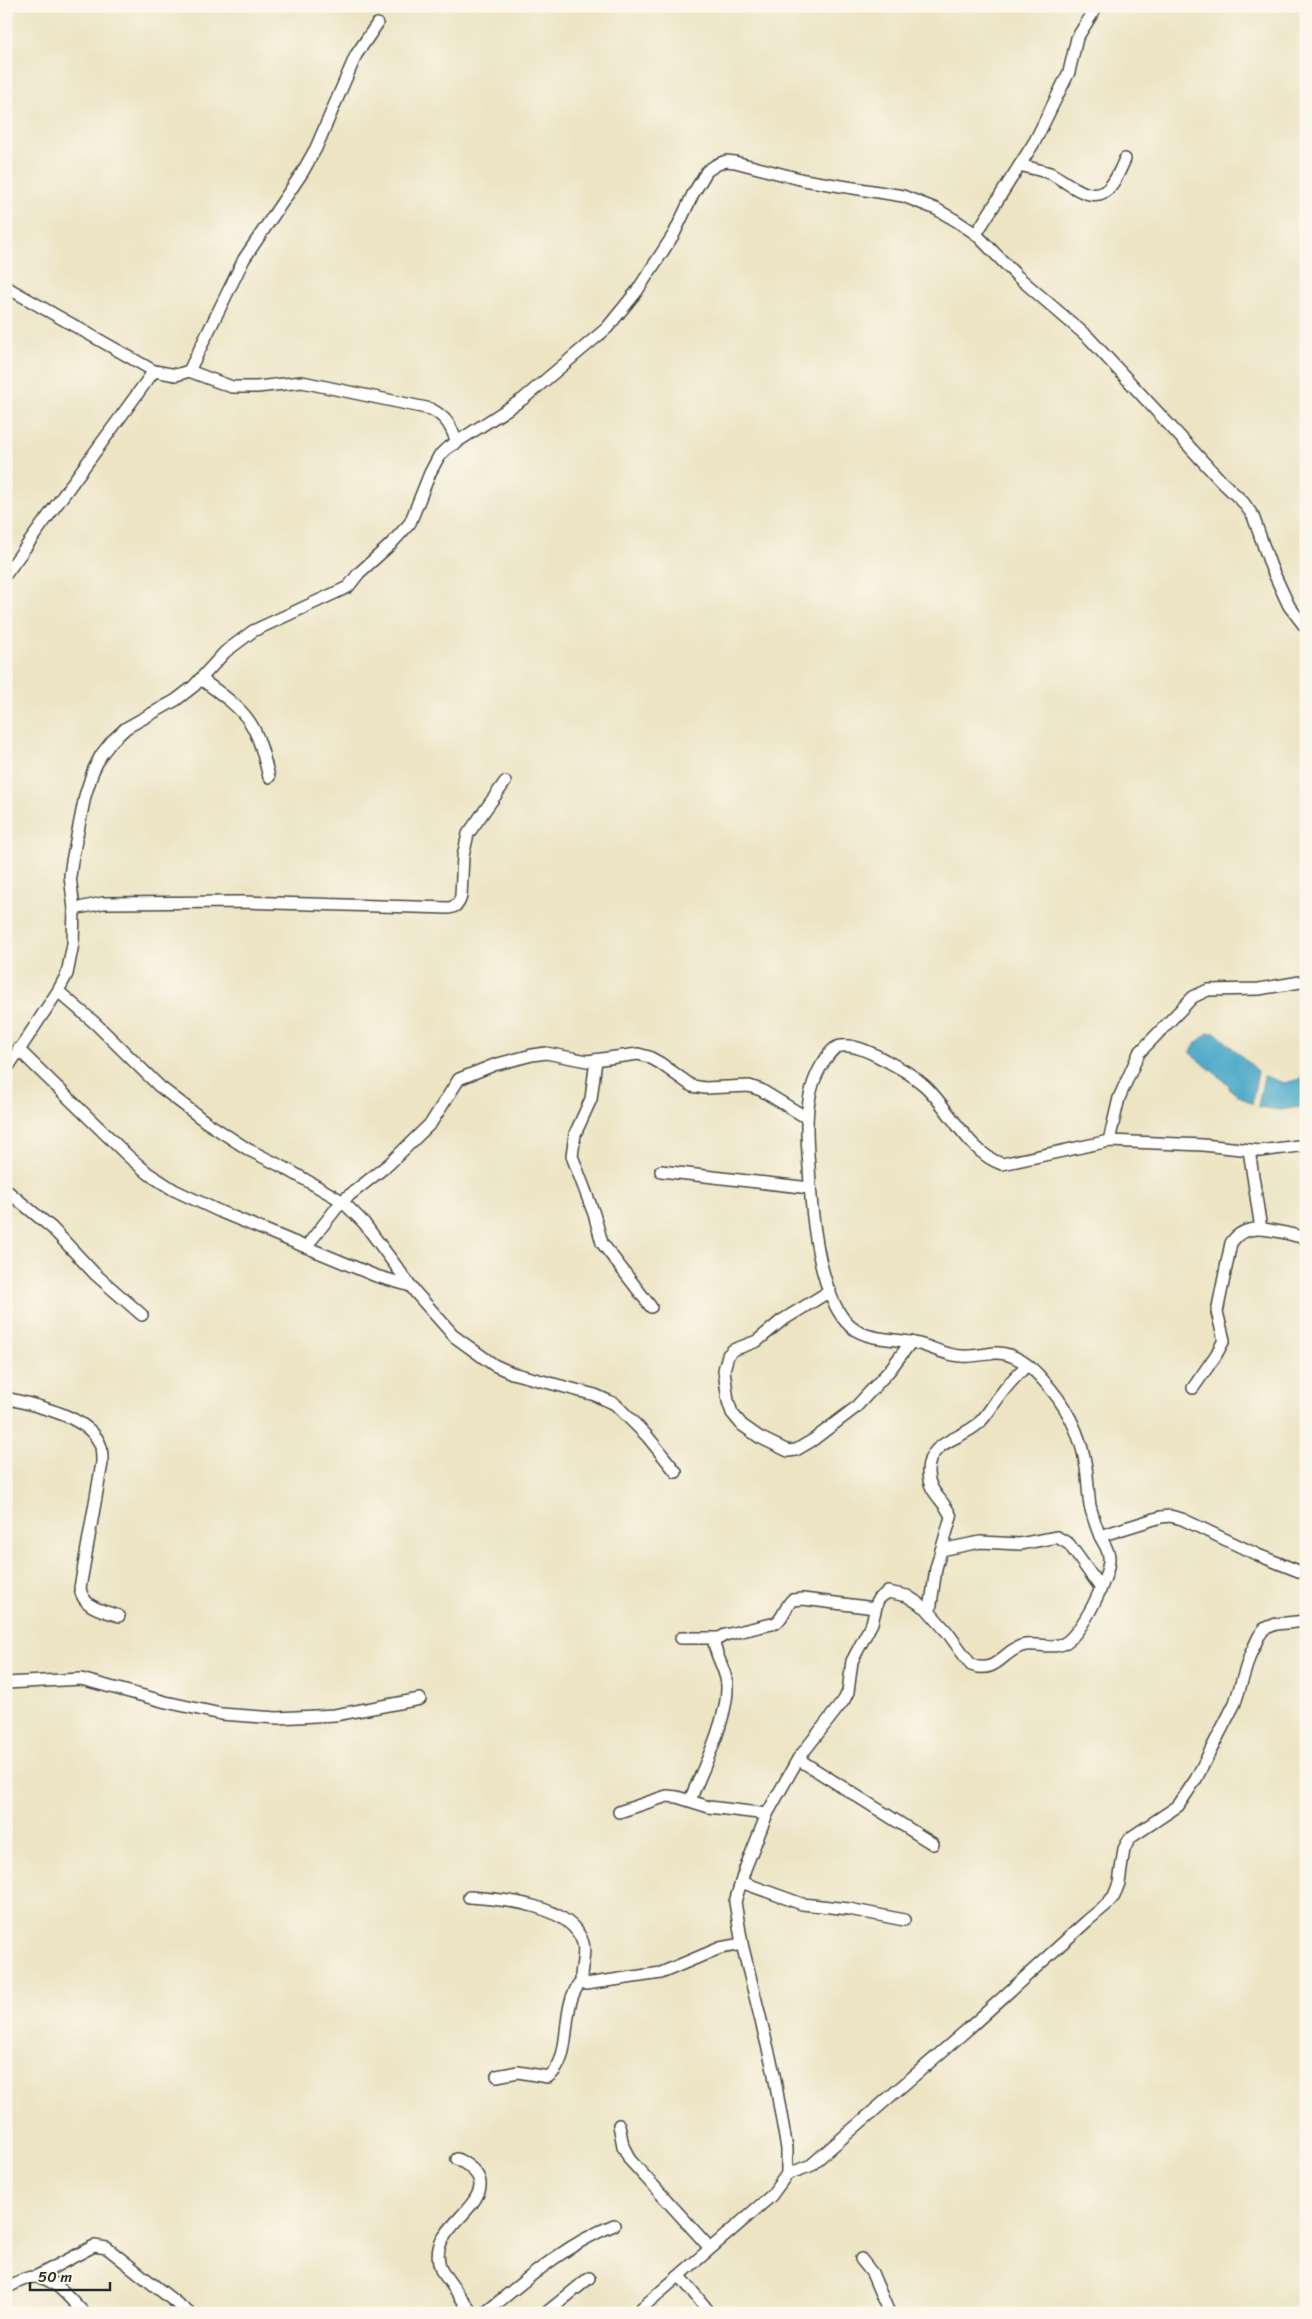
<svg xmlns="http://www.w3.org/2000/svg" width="1312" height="2319" viewBox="0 0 1312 2319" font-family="Sriracha,sans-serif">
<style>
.water{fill:#4aa7c8;stroke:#3a697a}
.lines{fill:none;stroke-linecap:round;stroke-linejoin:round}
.minor-casing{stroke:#484742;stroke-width:14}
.minor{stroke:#fff;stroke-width:11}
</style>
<rect width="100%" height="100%" fill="#fbf7ec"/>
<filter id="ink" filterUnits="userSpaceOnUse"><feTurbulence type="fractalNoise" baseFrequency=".02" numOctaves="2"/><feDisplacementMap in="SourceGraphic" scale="10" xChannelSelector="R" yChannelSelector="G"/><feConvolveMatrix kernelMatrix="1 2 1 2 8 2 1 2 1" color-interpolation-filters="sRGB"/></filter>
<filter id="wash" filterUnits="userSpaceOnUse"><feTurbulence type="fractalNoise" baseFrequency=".0096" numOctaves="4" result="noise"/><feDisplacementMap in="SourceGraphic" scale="20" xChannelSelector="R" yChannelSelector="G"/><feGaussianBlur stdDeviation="1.12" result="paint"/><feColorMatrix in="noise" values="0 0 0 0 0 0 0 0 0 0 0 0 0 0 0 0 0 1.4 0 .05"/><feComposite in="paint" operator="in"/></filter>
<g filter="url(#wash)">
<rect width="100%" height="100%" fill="#ece4c3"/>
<g class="water">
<path d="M1208,1033H1216L1258,1071L1252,1104L1230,1090L1228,1084L1190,1053L1196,1043Z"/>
<path d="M1264,1076L1285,1083L1306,1077V1106L1280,1110L1258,1107Z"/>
</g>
</g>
<g filter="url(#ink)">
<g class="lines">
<g class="minor-casing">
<g id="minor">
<path d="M1020,165C1030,168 1040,170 1050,173C1065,180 1087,202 1104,192C1114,186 1120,170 1125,159"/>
<path d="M976,234L1035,141L1069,72L1077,38L1094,11"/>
<path d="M6,287L154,371L176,375L189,371L244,259L302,173L316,148L356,55L377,24"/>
<path d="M189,371L232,387H257L302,382L431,409C447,418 451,426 457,443"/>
<path d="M6,574L154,371"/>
<path d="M201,679C217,691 237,704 249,721C260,737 264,758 269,777"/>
<path d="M74,909L103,903L241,902L449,908C457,906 459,904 461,896L463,856L468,834L505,782"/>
<path d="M58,991L96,1024L159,1086L206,1122L249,1150L285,1168L342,1201L364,1223L416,1293L455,1337L494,1365L512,1373L595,1395L615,1404L647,1436L676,1472"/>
<path d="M18,1049L128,1156L149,1174L174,1190L221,1212L376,1276L411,1286"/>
<path d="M596,1060L591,1099L575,1134L572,1156L594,1214L602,1243L651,1307"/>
<path d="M6,1070L58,991L67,974L73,944L74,909L70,876L72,861L85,796L93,771L101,755L112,741L126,728L176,700L194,686L225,652L253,631L348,587L359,573L390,545L410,523L430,473L439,456L446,449L523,399L607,328L637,291L674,234L693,194L707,171L716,165L726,161L735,162L804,180L903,196L936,209L955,220L976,234L1017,276L1089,338L1221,481L1243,502L1253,516L1271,567L1289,606L1306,628"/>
<path d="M1109,1141L1119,1098L1139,1053L1193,997L1208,990L1259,989L1306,981"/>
<path d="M1249,1150L1261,1229"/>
<path d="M661,1171L810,1188"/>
<path d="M6,1190L52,1228L95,1274L142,1315"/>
<path d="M306,1247L342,1201L389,1164L431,1123L459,1079L494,1065L532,1055L546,1053L587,1061L638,1054L649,1057L660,1063L692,1086L705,1088L749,1086L761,1090L807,1118"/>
<path d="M830,1291L781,1321L757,1341L733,1350L728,1355L724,1370L728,1401L732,1413L742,1425L759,1437L788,1451L796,1450L813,1440L855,1408L889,1371L911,1342"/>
<path d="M1193,1388L1216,1355L1224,1340L1217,1312L1231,1243C1247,1218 1281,1233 1306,1238"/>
<path d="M6,1398C33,1405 92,1416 101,1447C102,1452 102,1458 102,1463L80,1588C83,1608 102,1610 119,1616"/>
<path d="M1100,1536L1161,1517L1170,1516L1182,1519L1258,1555L1306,1574"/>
<path d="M941,1550L980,1542L1020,1544L1057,1537L1069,1544L1100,1587"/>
<path d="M930,1611L936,1568L951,1517C945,1500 929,1494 928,1473C927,1440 963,1440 980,1422C988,1414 994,1403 1001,1394C1009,1383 1018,1374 1027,1365"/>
<path d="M681,1638H718"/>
<path d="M6,1683L81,1679L166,1702L221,1714L277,1718L335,1715L420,1699"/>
<path d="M798,1759L933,1844"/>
<path d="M690,1800C703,1769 728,1718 727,1686C727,1670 715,1657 714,1641L725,1635L776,1623C784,1617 785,1607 792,1600L803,1599L875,1608"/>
<path d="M619,1812L667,1796L677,1797L709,1807L767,1814"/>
<path d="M741,1882L802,1904L849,1909L904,1920"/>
<path d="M469,1897C501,1899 571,1904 583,1943C586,1954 581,1966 581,1978L586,1984L661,1973L720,1948L742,1944"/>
<path d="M497,2076L518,2072L548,2077C575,2059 558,2004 582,1981"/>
<path d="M619,2125L623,2146L630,2160L710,2248"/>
<path d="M457,2159C508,2185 461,2210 444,2237C437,2247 437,2259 441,2270L472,2313"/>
<path d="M787,2174L810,2166L968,2029L1087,1921L1106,1905L1114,1896L1119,1883L1124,1849L1130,1838L1178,1806L1196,1779L1235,1703L1250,1655L1259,1636L1264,1629L1276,1624L1306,1621"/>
<path d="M861,2259L872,2273L889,2313"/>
<path d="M680,2276L710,2313"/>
<path d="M35,2277L94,2246L107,2248L189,2313"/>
<path d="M6,2288C15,2284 26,2276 36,2277C55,2278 71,2300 84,2313"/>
<path d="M485,2313C527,2279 563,2246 614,2225"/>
<path d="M546,2313L589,2278"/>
<path d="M636,2313L771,2196L787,2174V2149L773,2069L742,1944L735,1902L745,1869L767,1814L798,1759L844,1700L848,1692L852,1661L872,1623L878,1599L888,1592L907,1596L926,1608L948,1633L971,1665C998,1675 1003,1649 1025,1645C1038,1643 1050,1649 1063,1644C1081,1636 1110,1577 1109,1558C1109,1550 1104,1544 1101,1538C1096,1528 1093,1516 1090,1506C1088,1493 1088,1480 1086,1467C1081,1434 1065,1403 1042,1379C1031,1366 1013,1352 995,1353C984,1354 973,1357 962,1356C947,1356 934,1348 919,1344C896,1337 864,1343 846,1322C818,1289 811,1210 809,1167C806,1131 803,1091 825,1060C829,1054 833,1047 841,1046C854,1044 872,1053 883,1059C898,1067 912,1074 925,1086C950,1109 969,1153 1002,1164L1109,1141L1203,1145L1260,1151L1306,1145"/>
</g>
</g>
<use href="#minor" class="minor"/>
</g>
</g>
<rect width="1312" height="2319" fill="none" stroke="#fbf7ec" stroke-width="25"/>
<path d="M30 2282v8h80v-8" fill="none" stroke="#2b2b2b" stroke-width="2.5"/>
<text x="38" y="2282" font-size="15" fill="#2b2b2b" stroke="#fbf7ec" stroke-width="4" paint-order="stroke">50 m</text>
</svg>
